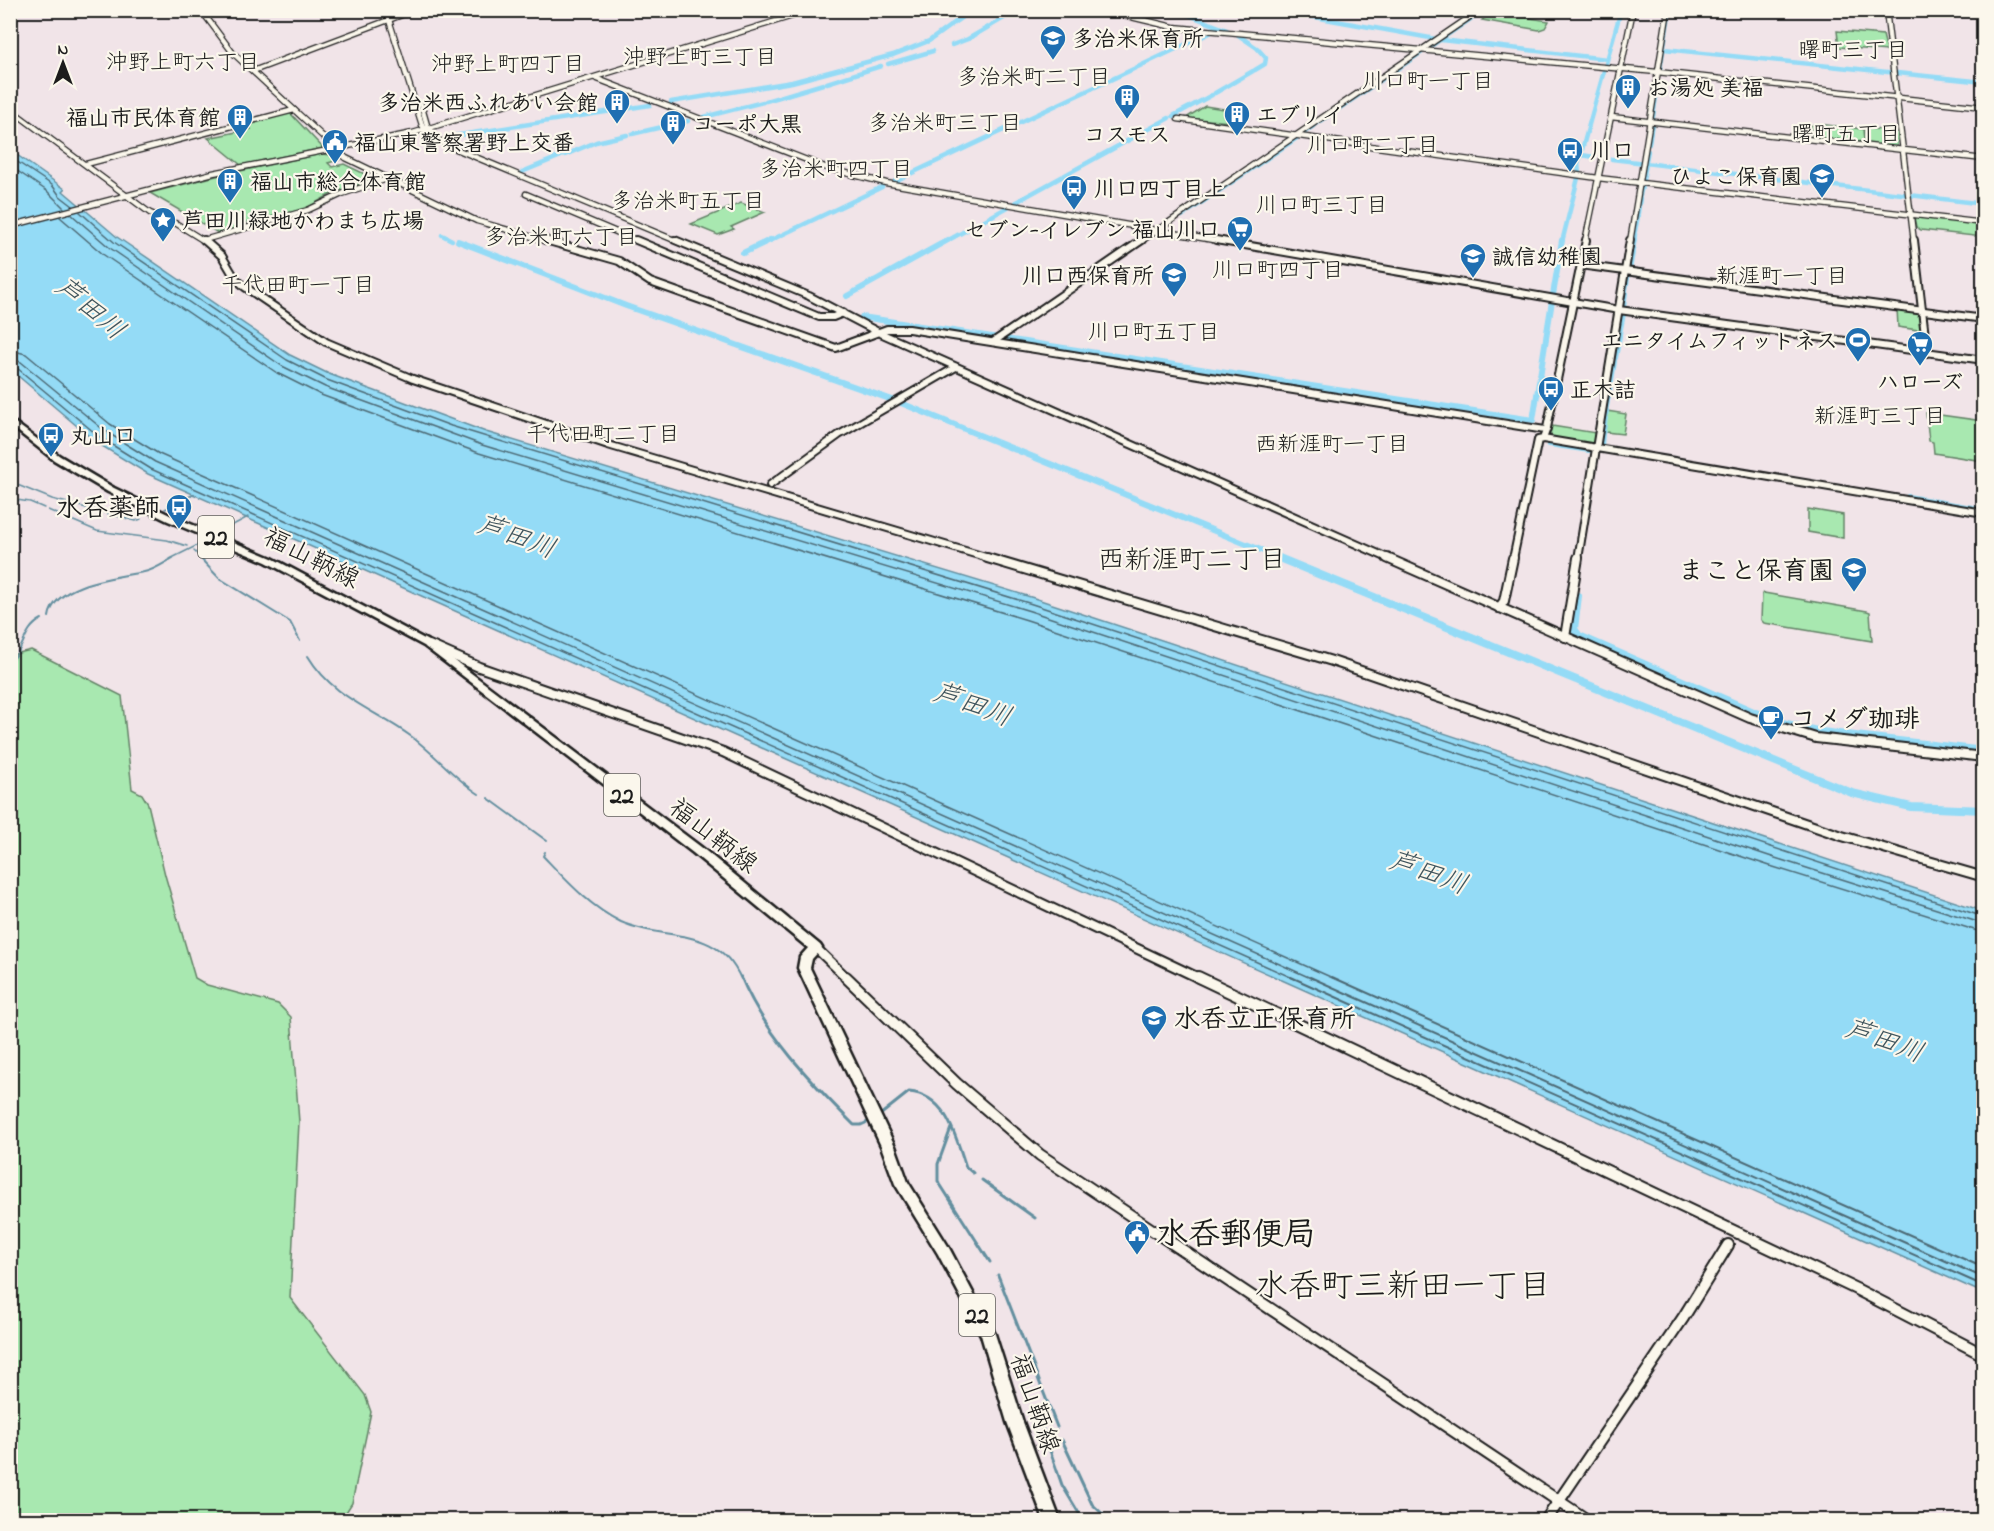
<svg xmlns="http://www.w3.org/2000/svg" width="1994" height="1531" viewBox="0 0 1994 1531" font-family="'Indie Flower','Klee One',sans-serif">
<style>
.green{fill:#a8e8b0;stroke:#628266;stroke-width:1.5}
.water{fill:#94dbf6;stroke:#648f9f;stroke-width:1.5}
.lines{fill:none;stroke-linecap:round;stroke-linejoin:round}
.shore-far1{stroke:#4c6873;stroke-width:1.5}
.shore{stroke:#4c6873;stroke-width:2}
.stream-far2{stroke:#648f9f;stroke-width:1.5}
.stream-far1{stroke:#648f9f;stroke-width:2}
.stream{stroke:#648f9f;stroke-width:3}
.canal-far2{stroke:#94dbf6;stroke-width:4.5}
.canal-far1{stroke:#94dbf6;stroke-width:6}
.canal{stroke:#94dbf6;stroke-width:8}
.river{fill:#94dbf6;fill-rule:evenodd}
.minor-far3-casing{stroke:#1c1c1c;stroke-width:7}
.minor-far2-casing{stroke:#1c1c1c;stroke-width:10}
.minor-far1-casing{stroke:#1c1c1c;stroke-width:12}
.minor-casing{stroke:#1c1c1c;stroke-width:14}
.major-casing{stroke:#1c1c1c;stroke-width:5}
.minor-far3{stroke:#fbf7ec;stroke-width:4.5}
.minor-far2{stroke:#fbf7ec;stroke-width:6}
.minor-far1{stroke:#fbf7ec;stroke-width:8}
.minor{stroke:#fbf7ec;stroke-width:10}
.major{fill:#fbf7ec;fill-rule:evenodd}
.labels{text-anchor:middle;stroke-width:4.5;stroke-linejoin:round;paint-order:stroke}
.far-poi-label{font-size:22px;font-weight:bold;fill:#1c1c1c;stroke:#fbf7ec;text-anchor:start}
.far-neighbourhood-label{font-size:22px;fill:#1c1c1c;stroke:#fbf7ec}
.shield{fill:#fbf7ec;stroke:#5f5e5a;stroke-width:1.5}
.shield-label{font-size:24px;font-weight:bold;fill:#1c1c1c}
.poi-label{font-size:26px;font-weight:bold;fill:#1c1c1c;stroke:#fbf7ec;text-anchor:end}
.street-label{font-size:26px;fill:#1c1c1c;stroke:#fbf7ec}
.water-label{font-size:27px;font-style:italic;fill:#40555d;stroke:#fbf7ec}
.neighbourhood-label{font-size:27px;fill:#1c1c1c;stroke:#fbf7ec}
.near-poi-label{font-size:32px;font-weight:bold;fill:#1c1c1c;stroke:#fbf7ec;text-anchor:start}
.near-neighbourhood-label{font-size:33px;fill:#1c1c1c;stroke:#fbf7ec}
</style>
<rect width="100%" height="100%" fill="#f1e4e8"/>
<filter id="ink" filterUnits="userSpaceOnUse"><feTurbulence type="fractalNoise" baseFrequency=".0167" numOctaves="2"/><feDisplacementMap in="SourceGraphic" scale="12" xChannelSelector="R" yChannelSelector="G"/><feConvolveMatrix kernelMatrix="1 2 1 2 8 2 1 2 1" color-interpolation-filters="sRGB"/></filter>
<g filter="url(#ink)">
<g class="green">
<path d="M1492,12L1549,21L1545,28L1539,30L1482,20Z"/>
<path d="M1837,31L1883,35L1887,51L1839,47Z"/>
<path d="M1205,106L1243,112L1231,122L1186,118Z"/>
<path d="M286,113L291,114L323,148L241,165L208,138L251,129L247,124Z"/>
<path d="M1816,124L1863,129L1864,142L1812,137L1811,125Z"/>
<path d="M1865,128L1898,132L1897,149L1866,145Z"/>
<path d="M321,154L332,155L339,160L328,163L332,167L344,164L371,177L368,181L333,193L305,209L239,224L242,227L218,233L150,193L216,176Z"/>
<path d="M741,203L765,212L731,227L734,229L718,235L691,224Z"/>
<path d="M1920,216L1983,224V237L1921,230L1916,227L1914,217Z"/>
<path d="M1897,308L1921,311L1925,331L1898,327Z"/>
<path d="M1607,411L1626,414L1623,434L1605,432Z"/>
<path d="M1926,413L1983,421V461L1934,453L1933,442L1929,441Z"/>
<path d="M1552,426L1596,433L1593,445L1557,440L1550,434Z"/>
<path d="M1808,509L1843,515V538L1808,532Z"/>
<path d="M1764,593L1867,611L1870,612L1872,641L1764,623L1761,620L1762,594Z"/>
<path d="M31,650L122,696L132,789L142,794L148,804L165,875L195,978L207,985L278,1004L291,1017L299,1122L290,1298L365,1395L371,1412L352,1503L341,1520H11L10,655Z"/>
</g>
<path class="water" d="M10,150L65,189L63,191L117,237L290,355L329,374L486,432L1034,598L1983,911V1293L148,474L97,443L11,370Z"/>
<g class="lines">
<g class="shore-far1">
<path d="M10,157L52,185L60,196L73,206"/>
<path d="M10,166L47,191L64,208"/>
<path d="M80,212L114,242L287,360L327,380L451,426L1032,604L1984,917"/>
<path d="M71,214L110,248L282,366L325,387L482,445L1030,611L1772,857L1984,924"/>
<path d="M60,217L104,255L277,373L321,395L479,453L1027,620L1770,866L1984,933"/>
<path d="M10,350L26,354L110,424L159,454L1335,979"/>
<path d="M10,359L21,362L105,431L155,462L1313,979"/>
<path d="M10,366L17,368L101,438L151,469L1295,979"/>
</g>
<g class="shore">
<path d="M1291,977L1984,1286"/>
<path d="M1310,977L1984,1278"/>
<path d="M1332,977L1984,1268"/>
</g>
<g class="stream-far2">
<path d="M10,482L52,499L136,521L141,519"/>
<path d="M10,499L30,502L44,508"/>
<path d="M165,509L194,494"/>
<path d="M48,510L97,531L167,540L187,546"/>
<path d="M216,534L248,517"/>
<path d="M194,551L202,559"/>
<path d="M170,559L200,544"/>
</g>
<g class="stream-far1">
<path d="M200,558L219,578L290,622L300,641"/>
<path d="M49,617C54,583 117,577 144,572C154,570 164,563 173,558"/>
<path d="M308,656C334,699 374,709 412,737C436,755 454,778 479,794"/>
<path d="M10,662C25,650 22,629 42,619"/>
<path d="M488,798L547,841"/>
<path d="M545,852L543,856C566,880 590,907 621,922C666,942 717,924 741,979"/>
</g>
<g class="stream">
<path d="M741,977C765,1034 811,1082 854,1125H861L872,1120"/>
<path d="M880,1115L909,1092C947,1095 956,1138 966,1167L973,1173"/>
<path d="M951,1128L938,1164V1181L990,1262"/>
<path d="M982,1180L1035,1218"/>
<path d="M998,1275L1057,1427"/>
<path d="M1039,1419L1062,1485L1083,1520"/>
<path d="M1062,1440L1092,1504L1109,1520"/>
</g>
<g class="canal-far2">
<path d="M1176,10L1227,30"/>
<path d="M1276,10L1441,40L1607,59"/>
<path d="M1238,35L1257,48L1266,58L1265,64L1255,70"/>
<path d="M952,45L968,39L1016,11"/>
<path d="M1664,49L1984,82"/>
<path d="M888,64L933,51"/>
<path d="M1660,70L1669,15"/>
<path d="M827,83L881,66"/>
<path d="M1215,93L1253,71"/>
<path d="M766,101L823,84"/>
<path d="M671,102L792,82L893,55L929,41L972,10"/>
<path d="M1173,116L1212,95"/>
<path d="M704,117L763,102"/>
<path d="M632,134L688,121"/>
<path d="M1302,134L1484,10"/>
<path d="M447,137L650,105"/>
<path d="M1649,144L1656,97"/>
<path d="M565,155L596,142L627,135"/>
<path d="M1582,155L1594,157"/>
<path d="M1612,159L1984,204"/>
<path d="M1646,161L1648,151"/>
<path d="M522,172L561,156"/>
<path d="M1643,180L1646,164"/>
<path d="M895,181L1210,33"/>
<path d="M1640,195L1643,183"/>
<path d="M1016,202L1169,118"/>
<path d="M1638,213L1640,198"/>
<path d="M1182,216L1297,138"/>
<path d="M1635,231L1638,216"/>
<path d="M442,235L452,240"/>
<path d="M767,242L882,187"/>
<path d="M945,242L1008,207"/>
<path d="M1562,242L1579,174L1578,164L1621,10"/>
<path d="M1634,242L1635,234"/>
</g>
<g class="canal-far1">
<path d="M458,241L626,306L901,403L1283,559"/>
<path d="M1632,250L1634,240"/>
<path d="M743,253L770,240"/>
<path d="M1629,270L1632,253"/>
<path d="M1625,291L1628,272"/>
<path d="M1553,295L1562,240"/>
<path d="M847,296L948,240"/>
<path d="M1623,307L1625,293"/>
<path d="M862,317L1533,420L1552,301"/>
<path d="M1619,334L1623,314"/>
<path d="M1615,358L1619,336"/>
<path d="M1611,381L1614,362"/>
<path d="M1606,407L1610,384"/>
<path d="M1603,431L1606,411"/>
<path d="M1549,444L1589,450"/>
<path d="M1601,446L1602,434"/>
<path d="M1908,497L1984,510"/>
</g>
<g class="canal">
<path d="M1279,558L1852,793L1911,807L1984,810"/>
<path d="M1578,596L1574,629L1579,636L1774,721L1821,732L1984,751"/>
</g>
<path class="river" d="M1563,10H1585L1613,16L1610,18Z"/>
<g class="minor-far3-casing">
<g id="minor-far3">
<path d="M201,10L233,53L346,158L477,221L550,242"/>
<path d="M389,10V20L422,125L430,135L449,146L679,242"/>
<path d="M1102,10L1173,27L1657,72L1984,107"/>
<path d="M1886,10L1914,242"/>
<path d="M253,71L415,10"/>
<path d="M595,78L830,169L886,183L1225,242"/>
<path d="M421,104L427,125L432,131"/>
<path d="M10,109L150,213L177,224L206,242"/>
<path d="M1611,117L1984,159"/>
<path d="M1178,119L1598,178L1984,223"/>
<path d="M86,164L294,110"/>
<path d="M526,194L640,242"/>
<path d="M10,226L213,173L413,133L812,10"/>
<path d="M204,240L308,210L342,194L387,179"/>
<path d="M1140,242L1480,10"/>
<path d="M1585,242L1633,10"/>
<path d="M1630,242L1668,10"/>
</g>
</g>
<g class="minor-far2-casing">
<g id="minor-far2">
<path d="M204,240L222,256L235,278L245,287L326,342L413,379L608,445L992,559"/>
<path d="M545,240L619,261L650,282L836,348L887,329H909L1545,430"/>
<path d="M636,240L819,317H833L843,313"/>
<path d="M675,240L809,296L878,332L1390,559"/>
<path d="M1216,240L1619,310L1984,360"/>
<path d="M1914,240L1927,353"/>
<path d="M1580,265L1984,319"/>
<path d="M993,342L1142,240"/>
<path d="M1543,439L1984,513"/>
<path d="M770,485L839,435L956,367"/>
<path d="M1513,559L1538,440L1543,439L1547,428L1586,240"/>
<path d="M1578,559L1630,240"/>
</g>
</g>
<g class="minor-far1-casing">
<g id="minor-far1">
<path d="M987,558L1332,661L1842,836L1984,877"/>
<path d="M1387,558L1750,718L1816,738L1984,757"/>
<path d="M1499,608L1504,601L1513,558"/>
<path d="M1565,637L1578,558"/>
<path d="M429,645L479,667L723,752L1201,979"/>
<path d="M816,948L848,979"/>
</g>
</g>
<g class="minor-casing">
<g id="minor">
<path d="M846,977L957,1084L1040,1155L1587,1520"/>
<path d="M1198,977L1856,1289L1984,1355"/>
<path d="M1546,1520L1683,1318L1728,1245"/>
</g>
</g>
<g class="major-casing">
<path id="major" d="M10,419L60,456L114,488L174,517L272,558L430,642L701,847L820,945L822,948L812,959L810,968L895,1146L908,1182L948,1246L995,1334L1023,1422L1060,1520H1044L1007,1422L981,1335L938,1254L895,1184L881,1146L798,968L800,957L808,948L693,853L424,646L266,562L168,521L108,492L54,460L10,425Z"/>
</g>
<use href="#minor-far3" class="minor-far3"/>
<use href="#minor-far2" class="minor-far2"/>
<use href="#minor-far1" class="minor-far1"/>
<use href="#minor" class="minor"/>
<use href="#major" class="major"/>
</g>
</g>
<defs>
<g id="school-pin" transform="scale(1.35)"><path d="M0 17L-7.5 6A9.5 9.5 0 1 1 7.5 6Z" fill="#1f6fb2" stroke="#fbf7ec"/><path d="M0-5L7-2L0 1L-7-2ZM-4 1L0 2.5L4 1V4Q0 6-4 4Z" fill="#fff"/></g>
<g id="building-pin" transform="scale(1.35)"><path d="M0 17L-7.5 6A9.5 9.5 0 1 1 7.5 6Z" fill="#1f6fb2" stroke="#fbf7ec"/><path d="M-4-6H4V6H1V3H-1V6H-4ZM-2.5-4.3h1.7v1.8h-1.7ZM.8-4.3h1.7v1.8H.8ZM-2.5-1h1.7V.8h-1.7ZM.8-1h1.7V.8H.8Z" fill="#fff"/></g>
<g id="civic-pin" transform="scale(1.35)"><path d="M0 17L-7.5 6A9.5 9.5 0 1 1 7.5 6Z" fill="#1f6fb2" stroke="#fbf7ec"/><path d="M-.6-6.5H3V-4.5H.6V-3L4-1V1h2V6H-6V1h2V-1L-.6-3ZM-1.2 2.5V6h2.4V2.5Z" fill="#fff"/></g>
<g id="bus-pin" transform="scale(1.35)"><path d="M0 17L-7.5 6A9.5 9.5 0 1 1 7.5 6Z" fill="#1f6fb2" stroke="#fbf7ec"/><path d="M-5-6H5V4H4V6H2V4H-2V6H-4V4H-5ZM-3.5-4V0h7V-4ZM-3.5 1.2v1.5H-2V1.2ZM2 1.2v1.5H3.5V1.2Z" fill="#fff"/></g>
<g id="sight-pin" transform="scale(1.35)"><path d="M0 17L-7.5 6A9.5 9.5 0 1 1 7.5 6Z" fill="#1f6fb2" stroke="#fbf7ec"/><path d="M0-6L1.8-2.2L6-1.7L2.9 1.2L3.7 5.4L0 3.3L-3.7 5.4L-2.9 1.2L-6-1.7L-1.8-2.2Z" fill="#fff"/></g>
<g id="supermarket-pin" transform="scale(1.35)"><path d="M0 17L-7.5 6A9.5 9.5 0 1 1 7.5 6Z" fill="#1f6fb2" stroke="#fbf7ec"/><path d="M-6-5.5h2.5l.6 2H6L4.5 2H-2.5L-4.4-4H-6ZM-1.5 3.2a1.3 1.3 0 1 0 .1 0ZM3 3.2a1.3 1.3 0 1 0 .1 0Z" fill="#fff"/></g>
<g id="stadium-pin" transform="scale(1.35)"><path d="M0 17L-7.5 6A9.5 9.5 0 1 1 7.5 6Z" fill="#1f6fb2" stroke="#fbf7ec"/><path d="M0-5a6.5 5 0 1 0 0 10a6.5 5 0 1 0 0-10ZM-3.5-1.8h7v3.6h-7Z" fill="#fff"/></g>
<g id="cafe-pin" transform="scale(1.35)"><path d="M0 17L-7.5 6A9.5 9.5 0 1 1 7.5 6Z" fill="#1f6fb2" stroke="#fbf7ec"/><path d="M-5.5-4.5H6V0H3Q3 3.5 0 3.5H-2.5Q-5.5 3.5-5.5 0ZM3-3.2v2h1.7v-2ZM-6 4.5H4V6H-6Z" fill="#fff"/></g>
</defs>
<g fill-rule="evenodd">
<use href="#school-pin" x="1053" y="38"/>
<use href="#building-pin" x="1628" y="87"/>
<use href="#building-pin" x="1127" y="97"/>
<use href="#building-pin" x="617" y="102"/>
<use href="#building-pin" x="1237" y="114"/>
<use href="#building-pin" x="240" y="117"/>
<use href="#building-pin" x="673" y="123"/>
<use href="#civic-pin" x="335" y="142"/>
<use href="#bus-pin" x="1570" y="150"/>
<use href="#school-pin" x="1822" y="176"/>
<use href="#building-pin" x="230" y="181"/>
<use href="#bus-pin" x="1074" y="188"/>
<use href="#sight-pin" x="163" y="220"/>
<use href="#supermarket-pin" x="1240" y="229"/>
<use href="#school-pin" x="1473" y="256"/>
<use href="#school-pin" x="1174" y="275"/>
<use href="#stadium-pin" x="1858" y="340"/>
<use href="#supermarket-pin" x="1920" y="344"/>
<use href="#bus-pin" x="1551" y="389"/>
<use href="#bus-pin" x="51" y="435"/>
<use href="#bus-pin" x="179" y="507"/>
<use href="#school-pin" x="1854" y="570"/>
<use href="#cafe-pin" x="1771" y="718"/>
<use href="#school-pin" x="1154" y="1018"/>
<use href="#civic-pin" x="1137" y="1233"/>
</g>
<g class="labels">
<g class="far-poi-label">
<text x="1072" y="46">多治米保育所</text>
<text x="1648" y="95">お湯処 美福</text>
<text x="598" y="110" text-anchor="end">多治米西ふれあい会館</text>
<text x="1256" y="122">エブリイ</text>
<text x="220" y="125" text-anchor="end">福山市民体育館</text>
<text x="692" y="131">コーポ大黒</text>
<text x="1127" y="142" text-anchor="middle">コスモス</text>
<text x="354" y="150">福山東警察署野上交番</text>
<text x="1590" y="158">川口</text>
<text x="1802" y="184" text-anchor="end">ひよこ保育園</text>
<text x="250" y="189">福山市総合体育館</text>
<text x="1094" y="196">川口四丁目上</text>
<text x="182" y="228">芦田川緑地かわまち広場</text>
<text x="1220" y="237" text-anchor="end">セブン-イレブン 福山川口</text>
<text x="1492" y="264">誠信幼稚園</text>
<text x="1154" y="283" text-anchor="end">川口西保育所</text>
<text x="1838" y="348" text-anchor="end">エニタイムフィットネス</text>
<text x="1920" y="389" text-anchor="middle">ハローズ</text>
<text x="1570" y="397">正木詰</text>
<text x="70" y="443">丸山口</text>
</g>
<g class="far-neighbourhood-label">
<text x="1853" y="57">曙町三丁目</text>
<text x="700" y="64">沖野上町三丁目</text>
<text x="183" y="69">沖野上町六丁目</text>
<text x="508" y="71">沖野上町四丁目</text>
<text x="1034" y="84">多治米町二丁目</text>
<text x="1428" y="88">川口町一丁目</text>
<text x="945" y="130">多治米町三丁目</text>
<text x="1846" y="141">曙町五丁目</text>
<text x="1373" y="152">川口町二丁目</text>
<text x="836" y="176">多治米町四丁目</text>
<text x="688" y="208">多治米町五丁目</text>
<text x="1322" y="212">川口町三丁目</text>
<text x="561" y="244">多治米町六丁目</text>
<text x="1278" y="277">川口町四丁目</text>
<text x="1782" y="283">新涯町一丁目</text>
<text x="298" y="292">千代田町一丁目</text>
<text x="1154" y="339">川口町五丁目</text>
<text x="1880" y="423">新涯町三丁目</text>
<text x="603" y="441">千代田町二丁目</text>
<text x="1332" y="451">西新涯町一丁目</text>
</g>
<g class="shield">
<rect x="198" y="516" width="36" height="42" rx="4.5"/>
<rect x="604" y="774" width="36" height="42" rx="4.5"/>
<rect x="959" y="1294" width="36" height="42" rx="4.5"/>
</g>
<g class="shield-label">
<text x="216" y="545">22</text>
<text x="622" y="803">22</text>
<text x="977" y="1323">22</text>
</g>
<g class="poi-label">
<text x="160" y="516">水呑薬師</text>
<text x="1834" y="579">まこと保育園</text>
<text x="1790" y="727" text-anchor="start">コメダ珈琲</text>
<text x="1174" y="1027" text-anchor="start">水呑立正保育所</text>
</g>
<g class="street-label">
<text transform="translate(312 557) rotate(27)" y="9">福山鞆線</text>
<text transform="translate(714 835) rotate(38)" y="9">福山鞆線</text>
<text transform="translate(1036 1403) rotate(71)" y="9">福山鞆線</text>
</g>
<g class="water-label">
<text transform="translate(91 308) rotate(40)" y="9">芦田川</text>
<text transform="translate(517 536) rotate(20)" y="9">芦田川</text>
<text transform="translate(973 704) rotate(20)" y="9">芦田川</text>
<text transform="translate(1429 872) rotate(20)" y="9">芦田川</text>
<text transform="translate(1885 1040) rotate(20)" y="9">芦田川</text>
</g>
<g class="neighbourhood-label">
<text x="1192" y="568">西新涯町二丁目</text>
</g>
<g class="near-poi-label">
<text x="1156" y="1244">水呑郵便局</text>
</g>
<g class="near-neighbourhood-label">
<text x="1403" y="1296">水呑町三新田一丁目</text>
</g>
</g>
<rect width="1994" height="1531" fill="none" stroke="#fbf7ec" stroke-width="36"/>
<rect x="18" y="18" width="1958" height="1495" fill="none" stroke="#1c1c1c" stroke-width="2" filter="url(#ink)"/>
<g transform="translate(63 63)" stroke="#fbf7ec" stroke-width="4.5" paint-order="stroke">
<path d="M0-4.5L10 22L0 15L-10 22Z" fill="#1c1c1c"/>
<text y="-9" font-size="16" font-weight="bold" text-anchor="middle" fill="#1c1c1c">N</text>
</g>
</svg>
